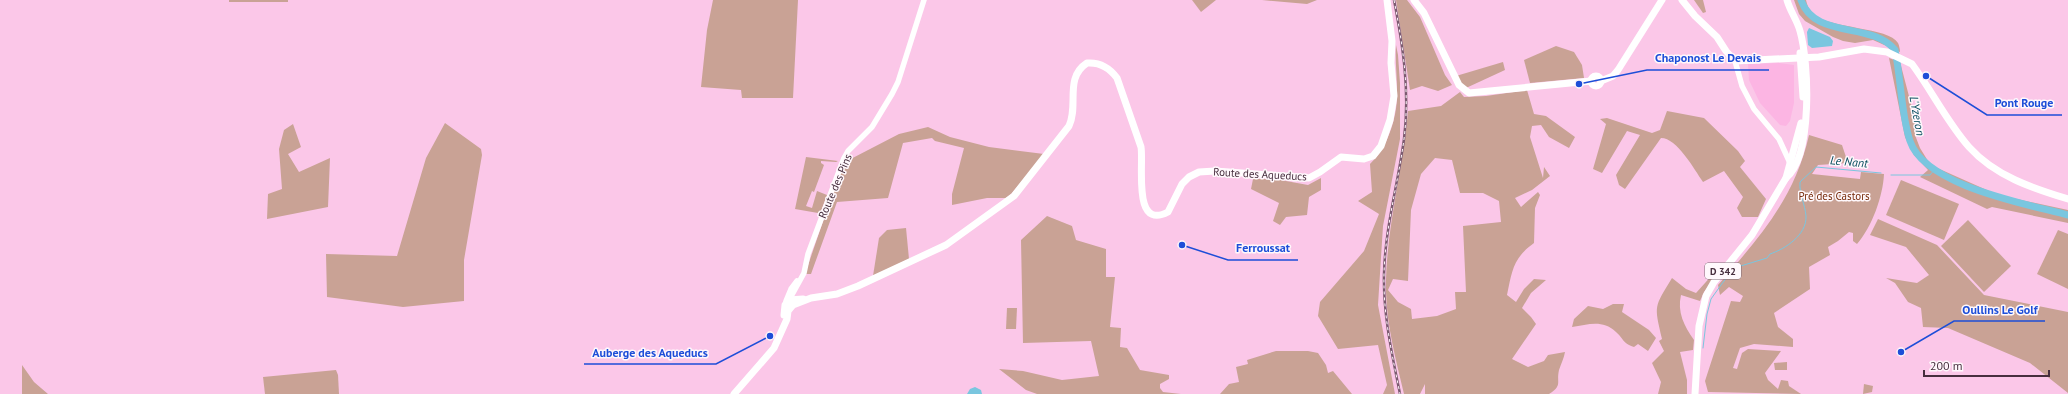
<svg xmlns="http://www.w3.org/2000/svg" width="2068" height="394" viewBox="0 0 2068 394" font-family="'PT Sans',sans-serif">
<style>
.built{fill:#fcb5e3}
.green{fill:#c9a295;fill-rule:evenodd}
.water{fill:#7ac6df}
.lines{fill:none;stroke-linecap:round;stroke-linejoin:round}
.stream{stroke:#7ac6df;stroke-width:1}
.river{stroke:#7ac6df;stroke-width:7}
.minor{stroke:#fff;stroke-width:5.5}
.major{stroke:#fff;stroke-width:7}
.rail-casing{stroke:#7b5a6f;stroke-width:2.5}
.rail{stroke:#fff8fc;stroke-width:1;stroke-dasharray:3;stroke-linecap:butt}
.labels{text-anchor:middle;stroke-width:3;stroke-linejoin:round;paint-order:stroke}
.shield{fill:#fff8fc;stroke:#7e6b77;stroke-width:1}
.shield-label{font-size:10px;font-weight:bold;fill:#472e3e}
.street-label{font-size:11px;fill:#472e3e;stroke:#fff8fc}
.park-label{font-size:11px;fill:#772c0c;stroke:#fff8fc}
.water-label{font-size:12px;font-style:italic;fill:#084d5e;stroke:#fff8fc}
.leader{fill:none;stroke:#1d4ed8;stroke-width:1.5}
.callout-dot{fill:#1d4ed8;stroke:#fff8fc;stroke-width:1.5}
.callout-label{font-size:12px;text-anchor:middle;font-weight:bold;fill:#1d4ed8;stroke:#fff8fc;stroke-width:3;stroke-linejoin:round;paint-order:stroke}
</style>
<rect width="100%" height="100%" fill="#fbc7e8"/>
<path class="built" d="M1779,63L1794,65V103L1790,121L1786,126L1780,125L1760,103L1749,80L1748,64Z"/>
<g class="green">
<rect x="229" y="0" width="59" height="2"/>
<path d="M713,0H798L793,98H742L741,90L701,87L707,30Z"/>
<path d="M1192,0H1216L1201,12Z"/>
<path d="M1262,0H1317L1307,4Z"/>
<path d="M1396,0H1407L1420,17L1445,75L1452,85L1438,91L1422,86L1410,90Z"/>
<path d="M1694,0H1703L1706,12L1703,13Z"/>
<path d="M1794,0H1806C1807,5 1809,10 1813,14C1830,29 1889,27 1898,43C1899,45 1900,49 1900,52L1873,40L1855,43L1843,41L1833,37L1805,21L1799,14Z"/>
<path d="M1396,45L1398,55L1400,83V139L1383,226L1378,305L1395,394H1383L1387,385L1378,345L1338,349L1318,316L1320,302L1364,251L1379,214L1358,201L1372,192L1370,164C1388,148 1398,115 1397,91C1397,75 1395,61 1396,45Z"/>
<path d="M1556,46L1574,52L1582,65L1584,78L1530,83L1524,60Z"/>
<path d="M1889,58L1900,62L1915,119V135L1920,148L1928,161L1935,167L1998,195L2068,210V223L1992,207L1987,209L1920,177L1928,170L1914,155L1905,137Z"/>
<path d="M1503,62L1505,70L1466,88L1461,84L1456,76Z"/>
<path d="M1527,90L1534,114L1546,116L1575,137L1569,148L1549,137L1541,125L1532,126L1530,137L1543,178L1544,167L1550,176L1532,190L1515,198L1521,207L1538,192L1540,195L1535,208L1534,243C1513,258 1512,271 1507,295L1516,302L1524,289L1534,279L1546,280L1531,293L1522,308L1531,317L1536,324L1512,359L1528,367L1544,361L1548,355L1565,352C1564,358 1561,364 1559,370C1556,383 1563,385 1549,394H1425V384L1420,394H1404C1396,360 1387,327 1386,292C1385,231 1403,171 1408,111L1441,106L1460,92L1464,97L1486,96ZM1435,158L1452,160L1460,193H1483L1499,201L1501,222L1463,226L1466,292H1455L1456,309L1437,316L1412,319L1411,309L1398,302L1388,290L1393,279L1408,281L1411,210L1421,174Z"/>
<path d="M1667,111L1704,118L1738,151L1745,161L1740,167L1766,199L1758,217H1742L1737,208L1743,197L1724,171L1703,182C1694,169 1677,138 1661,138L1625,189L1619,185L1616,175L1640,135L1627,131L1602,173L1593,169L1606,124L1600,119L1607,118L1652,133L1660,130Z"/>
<path d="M445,123L481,149L482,155L464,260V301L403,307L327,297L326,254L397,256L426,158Z"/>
<path d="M293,124L301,147L288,154L299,172L330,158L328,207L267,219L268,194L282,189L279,149L284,130Z"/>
<path d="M928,127L950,137L989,147L1044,154L1012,193L1006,198H987L952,205V194L964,148L935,141L932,138L903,143L888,198L837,202L811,274H805L843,163L899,134Z"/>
<path d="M1809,135L1842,145L1848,163L1818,165L1812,174L1860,179L1861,172L1884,174C1883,196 1872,227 1857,244L1853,241V233L1849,232L1838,241L1828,247L1830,255L1809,267L1810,289L1774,313L1778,327L1793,339V347L1754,344L1740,348L1733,368L1737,369L1742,353L1748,349L1781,351L1765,373L1768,380L1778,389L1781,380L1788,381L1789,386L1801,394L1708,392L1705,381L1731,301L1740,302L1743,296L1729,287L1720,295L1718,285C1759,238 1795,198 1809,135Z"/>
<path d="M806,157L838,161L836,162L821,161V163L824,165L814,192L812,191L806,206L812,208L817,191L827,195L821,211L818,213L795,209Z"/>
<path d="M1321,178V190L1309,197L1307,215L1286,217L1280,225L1273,221L1279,203L1251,189L1253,179H1275L1308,185Z"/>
<path d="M1901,180L1959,204L1944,240L1886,215Z"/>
<path d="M1047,216L1072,226L1076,240L1106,249V277H1115L1110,327L1121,328L1120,347L1127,348L1140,370L1169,375V379L1160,384V388L1163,392L1181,394H1037L1026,390L999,369L1023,371L1062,380L1099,376L1091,341L1023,343L1021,240Z"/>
<path d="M1878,219L1937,245L1984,295L2068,312V393L2030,363L1948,328L1923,327L1921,308L1908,302L1895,283L1886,278L1917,283L1929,275L1906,247L1870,235Z"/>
<path d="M1968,220L2011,266L1984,292L1941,246Z"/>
<path d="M906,228L909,259L873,276L879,238L887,230Z"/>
<path d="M2058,230L2068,234V289L2037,274Z"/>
<path d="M1714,273L1717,275L1704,292L1700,301L1681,295C1677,312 1684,326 1694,340L1693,350L1680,352L1687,380V394H1658L1661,382L1652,363L1664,351L1659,341L1662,339C1654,304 1654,308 1672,278L1686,289L1696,293Z"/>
<path d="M1613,304H1624L1622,312L1649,330L1656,338L1648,351L1638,344L1634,347C1622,343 1625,340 1616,332C1602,319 1588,325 1572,327L1574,319L1588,306L1603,309Z"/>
<path d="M1007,308H1017L1016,329H1006Z"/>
<path d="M1276,351H1308L1318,353L1326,365L1328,373L1333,371L1352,394H1220L1229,384L1239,382L1236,367L1248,364L1247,360Z"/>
<path d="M1787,362V370H1775L1774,363Z"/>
<path d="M22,365L34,382L48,394H22Z"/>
<path d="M336,370L338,375L339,394H265L263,377Z"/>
<path d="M1864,384L1873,386L1872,392L1863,394Z"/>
</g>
<g class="water">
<path d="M1809,28L1830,37L1833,41L1832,46L1812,48L1808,45L1807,32Z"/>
<path d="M975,387L981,390L982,394H967L970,389Z"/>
</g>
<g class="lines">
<g class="stream">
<path d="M1891,175H1930L1934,170"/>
<path d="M1703,348L1707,314L1711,299L1721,285L1734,268L1767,258L1770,254C1785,249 1807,235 1806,216C1805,204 1799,194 1800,182L1816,167L1881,173"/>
</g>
<path class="river" d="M1801,0C1815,40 1872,21 1895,50C1901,78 1901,114 1910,141C1925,186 2027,204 2068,215"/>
<g class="minor">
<path d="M1735,61L1742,86L1754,109L1779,139L1790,163"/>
<path d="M786,301L791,289L797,281"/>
<path d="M788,302L804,273L808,254L844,158L848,151L872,127L892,94L898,82L924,0"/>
</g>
<g class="major">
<path d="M1414,0L1424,13L1459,85L1469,93L1591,81"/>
<path d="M1682,0L1695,16L1717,37L1726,51L1735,61L1819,57L1864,49L1887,52L1912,64C1932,91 1947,122 1969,147C1995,176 2032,188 2068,199"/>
<path d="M1800,53L1803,97"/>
<circle cx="1596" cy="81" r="5"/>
<path d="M1601,81L1613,76L1618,70L1662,0"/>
<path d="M1786,178L1801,123"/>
<path d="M784,315L785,305L789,300L803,299"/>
<path d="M734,394L774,348L787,319L788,311L793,305L811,298L837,294L858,286L946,245L1014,196L1069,126C1079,105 1064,78 1087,63C1100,62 1109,67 1117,78L1141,147C1144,164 1132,231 1168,212L1182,184L1189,177L1199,172L1215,171L1309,178L1320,172L1341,157L1364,159L1373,156L1381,146L1390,120L1394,96L1391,63L1392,41L1387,0"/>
<path d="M1695,394L1699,326L1706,296L1714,282L1752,235L1786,178C1813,156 1809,62 1800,31C1797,20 1790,11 1787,0"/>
</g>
<g class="rail-casing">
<path id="rail" d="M1394,0C1403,46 1410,92 1404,139C1398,184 1385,228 1384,274C1383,315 1392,354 1400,394"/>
</g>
<use href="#rail" class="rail"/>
</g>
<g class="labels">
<rect class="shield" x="1705" y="263" width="36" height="16" rx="3"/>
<g class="shield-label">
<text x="1723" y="275">D 342</text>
</g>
<g class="street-label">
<text transform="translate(1260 174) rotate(3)" y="4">Route des Aqueducs</text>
<text transform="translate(835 186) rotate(-67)" y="4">Route des Pins</text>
</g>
<g class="park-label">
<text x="1834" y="200">Pré des Castors</text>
</g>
<g class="water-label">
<text transform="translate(1917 116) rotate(80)" y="4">L'Yzeron</text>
<text transform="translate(1849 162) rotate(5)" y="4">Le Nant</text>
</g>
</g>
<path class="leader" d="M1579 84L1647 70H1769M1926 76L1987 115H2062M1182 245L1228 260H1298M1901 352L1954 321H2045M770 336L716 364H584"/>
<g class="callout-dot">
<circle cx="1579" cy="84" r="4"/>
<circle cx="1926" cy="76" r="4"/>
<circle cx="1182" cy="245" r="4"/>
<circle cx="1901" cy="352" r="4"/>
<circle cx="770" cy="336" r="4"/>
</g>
<g class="callout-label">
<text x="1708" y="62">Chaponost Le Devais</text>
<text x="2024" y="107">Pont Rouge</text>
<text x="1263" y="252">Ferroussat</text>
<text x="2000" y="314">Oullins Le Golf</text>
<text x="650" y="357">Auberge des Aqueducs</text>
</g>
<path d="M1924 370v6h125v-6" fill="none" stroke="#472e3e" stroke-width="2"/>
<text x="1930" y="370" font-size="12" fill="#472e3e" stroke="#fff8fc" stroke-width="3" paint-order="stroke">200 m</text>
</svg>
